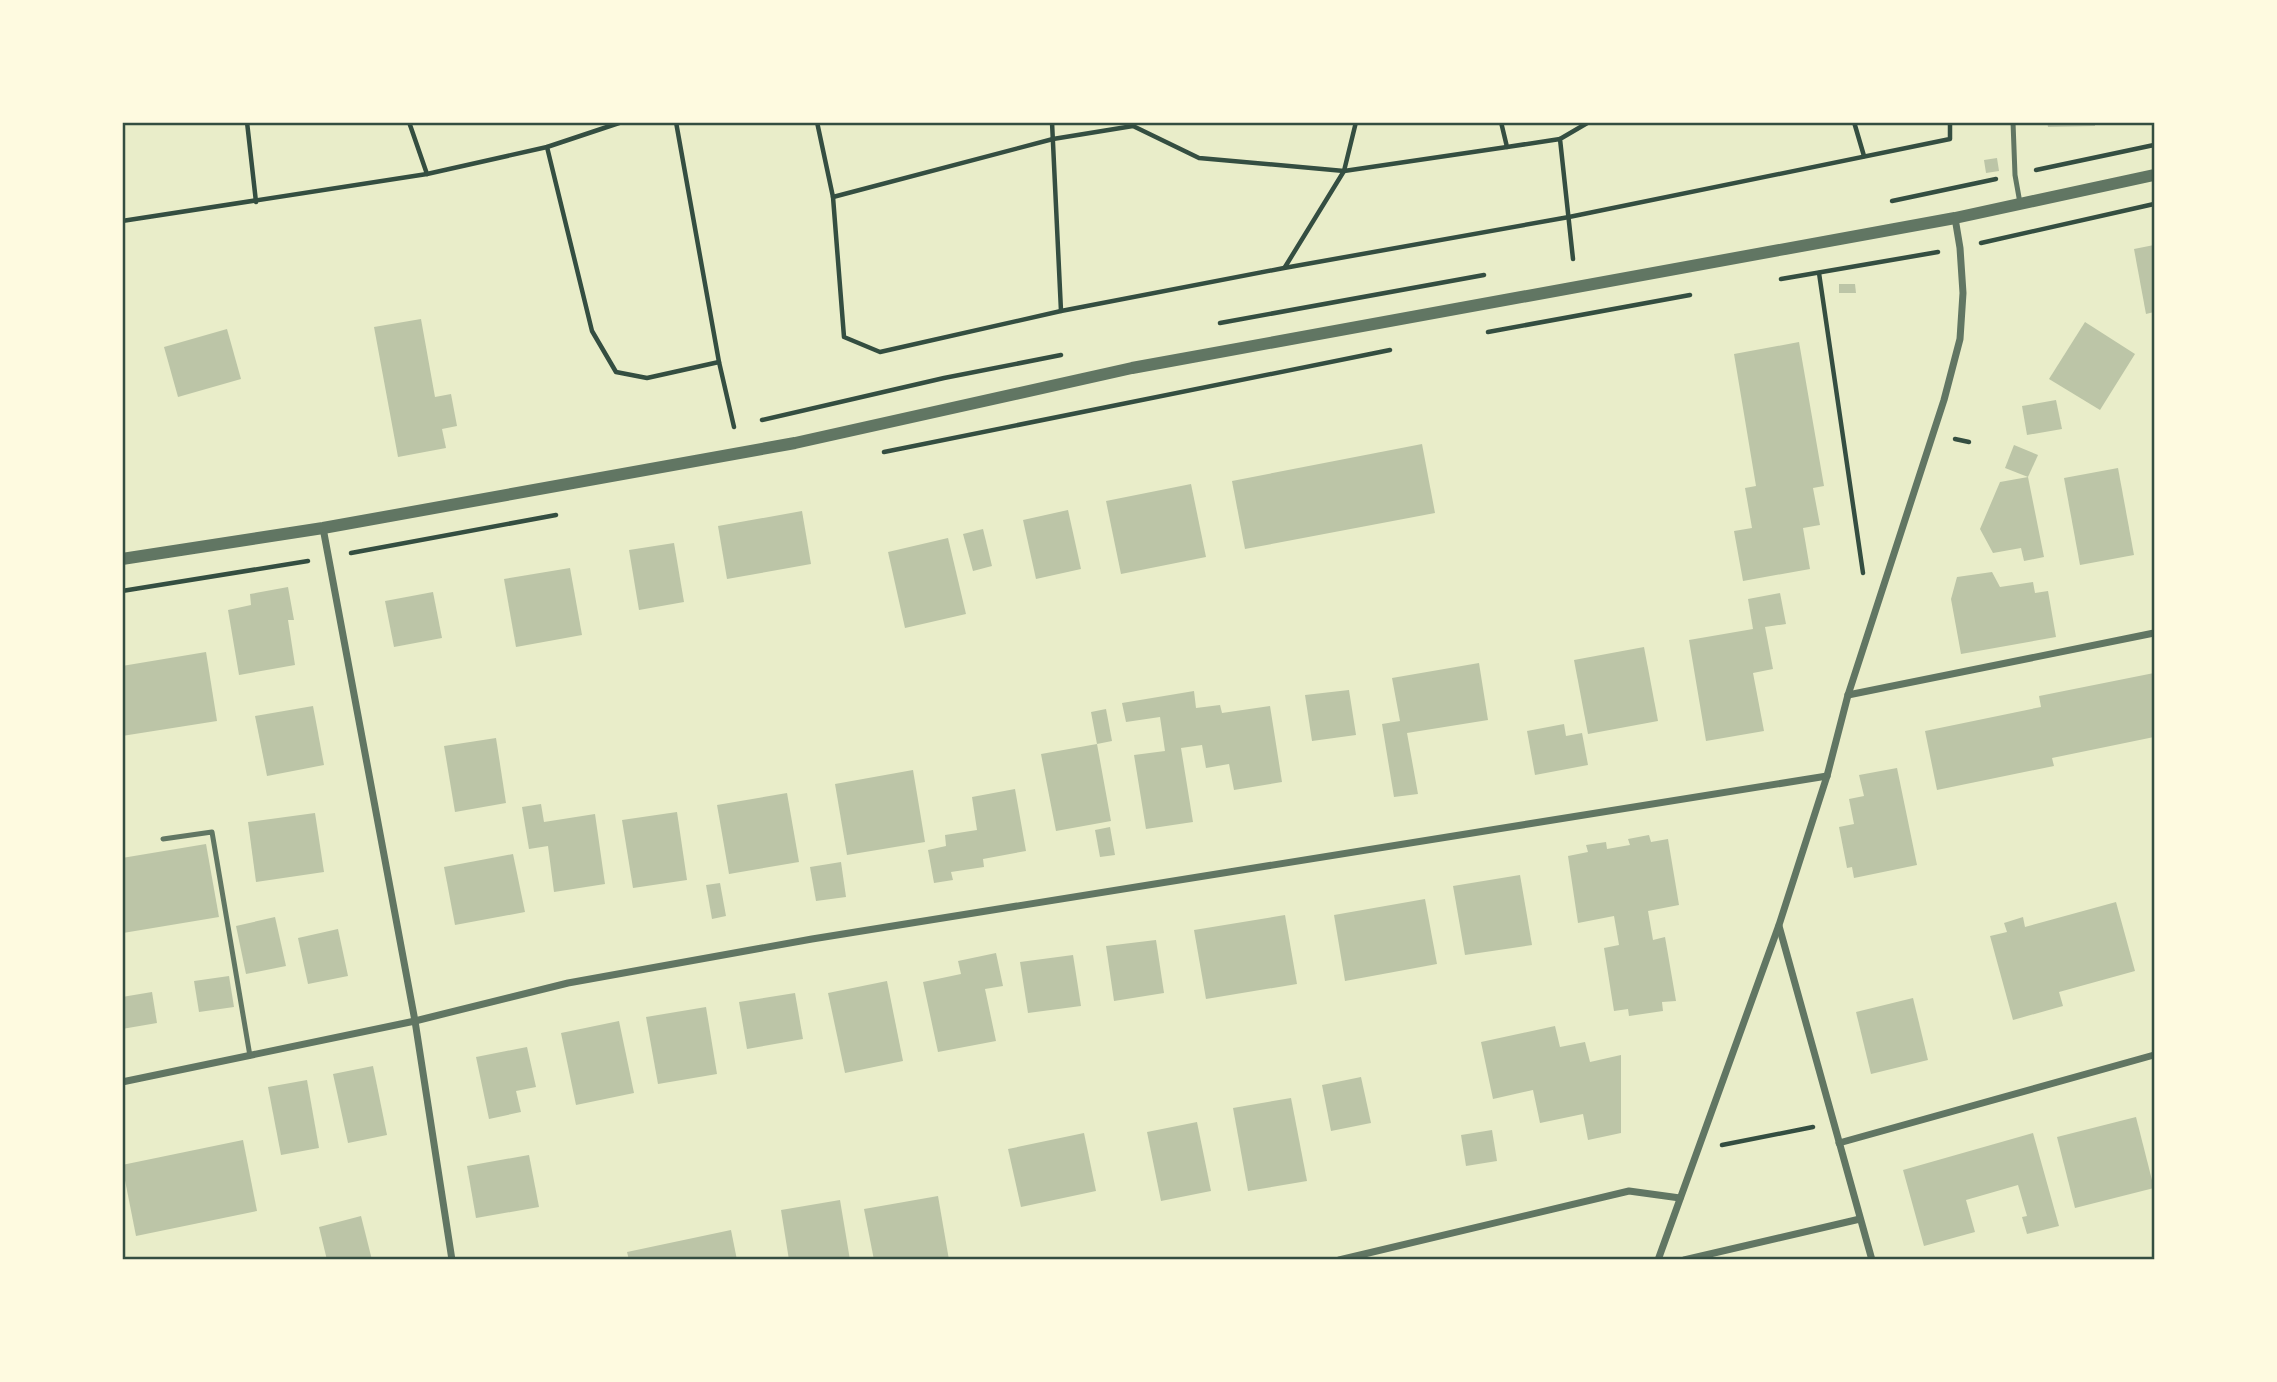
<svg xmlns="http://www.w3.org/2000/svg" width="2277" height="1382" viewBox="0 0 2277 1382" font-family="'PT Sans Narrow',sans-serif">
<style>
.building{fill:#bcc5a7}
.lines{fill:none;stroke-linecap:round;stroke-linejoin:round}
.path{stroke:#344e41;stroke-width:4.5}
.service{stroke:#617663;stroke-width:5}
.minor{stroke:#617663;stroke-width:7}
.tertiary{stroke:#617663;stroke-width:12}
.neatline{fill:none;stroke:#344e41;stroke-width:2.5}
</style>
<rect width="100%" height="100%" fill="#e9edc9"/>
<g class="building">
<path d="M2047,122H2095V126L2048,127Z"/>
<path d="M1997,158L1999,171L1986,173L1984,160Z"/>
<path d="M2154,245V312L2146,314L2134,249Z"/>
<path d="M1839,284H1855L1856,293H1839Z"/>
<path d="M421,319L435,397L451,394L457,426L442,429L446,448L398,457L374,327Z"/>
<path d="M2085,322L2135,354L2100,410L2049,379Z"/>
<path d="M227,329L241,379L178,397L164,347Z"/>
<path d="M1799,342L1824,486L1813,488L1820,525L1803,528L1810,569L1743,581L1734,531L1752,528L1745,488L1756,486L1734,354Z"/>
<path d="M2056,400L2062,429L2027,435L2022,406Z"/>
<path d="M1422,444L1435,513L1245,549L1232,481Z"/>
<path d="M2014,445L2038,455L2028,477L2005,468Z"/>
<path d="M2118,468L2134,555L2080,565L2064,478Z"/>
<path d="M2028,477L2044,557L2024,561L2021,548L1993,553L1980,529L2000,482Z"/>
<path d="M1191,484L1206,557L1121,574L1106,501Z"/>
<path d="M1068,510L1081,569L1036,579L1023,520Z"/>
<path d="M802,511L811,564L727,579L718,526Z"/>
<path d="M983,529L992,566L973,571L963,534Z"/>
<path d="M948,538L966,614L905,628L888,552Z"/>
<path d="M674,543L684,602L639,610L629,550Z"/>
<path d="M570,568L582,635L516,647L504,579Z"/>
<path d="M1992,572L2000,587L2033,582L2035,593L2048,591L2056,637L1961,654L1951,599L1957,577Z"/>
<path d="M288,587L294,620H288L295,665L239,675L228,610L251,605L250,594Z"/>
<path d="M433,592L442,638L394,647L385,601Z"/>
<path d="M1780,593L1786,624L1765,627L1773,669L1753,673L1764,731L1706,741L1689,640L1753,629L1748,599Z"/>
<path d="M1644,647L1658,721L1588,734L1574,660Z"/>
<path d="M206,652L217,721L122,736V666Z"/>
<path d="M1479,663L1488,720L1407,733L1418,794L1394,797L1382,724L1400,721L1392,678Z"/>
<path d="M2154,673V737L2052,758L2054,766L1937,790L1925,731L2041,707L2039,696Z"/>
<path d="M1349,690L1356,735L1312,741L1305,695Z"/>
<path d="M1194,691L1196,708L1220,705L1222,713L1270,706L1282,782L1234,790L1229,764L1206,768L1202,745L1181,748L1193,822L1146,829L1134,755L1165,751L1160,717L1126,722L1122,703Z"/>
<path d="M313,706L324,765L267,776L255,716Z"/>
<path d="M1106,709L1112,741L1097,744L1111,821L1056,831L1041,754L1097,744L1091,712Z"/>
<path d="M1564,724L1566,736L1582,733L1588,765L1535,775L1527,731Z"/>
<path d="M496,738L506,803L455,812L444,746Z"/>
<path d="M1897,768L1917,865L1854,878L1852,867L1847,868L1839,827L1854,824L1849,799L1864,796L1859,775Z"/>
<path d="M913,770L925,842L847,855L835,784Z"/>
<path d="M1015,789L1026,851L983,859L984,867L951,872L953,880L934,883L928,850L946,846L945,835L977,830L972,797Z"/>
<path d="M787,793L799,862L729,874L717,805Z"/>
<path d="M541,804L544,822L595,814L605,884L554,892L548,846L529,849L522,807Z"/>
<path d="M677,812L687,880L633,888L622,820Z"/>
<path d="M315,813L324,872L256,882L248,822Z"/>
<path d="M1110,827L1115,855L1100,857L1095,830Z"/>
<path d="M1649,835L1651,842L1668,839L1679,905L1648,911L1653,940L1665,937L1676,1001L1662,1002L1663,1011L1629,1016L1628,1009L1614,1011L1604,948L1619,945L1614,916L1578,923L1568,856L1588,852L1586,845L1606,842L1607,849L1630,845L1628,839Z"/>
<path d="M206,844L219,917L123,933L122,858Z"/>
<path d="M513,854L525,912L455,925L444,867Z"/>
<path d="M841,862L846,897L816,901L810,867Z"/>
<path d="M1520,875L1532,945L1465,955L1453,886Z"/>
<path d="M720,883L726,916L712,919L706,885Z"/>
<path d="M1425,899L1437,964L1345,981L1334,915Z"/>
<path d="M2116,902L2135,971L2059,992L2063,1006L2013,1020L1990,936L2007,932L2004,923L2023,917L2025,927Z"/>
<path d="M1285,915L1297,984L1206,999L1194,930Z"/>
<path d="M275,917L286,966L246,974L236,926Z"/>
<path d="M338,929L348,976L308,984L298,938Z"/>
<path d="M1156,940L1164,993L1114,1001L1106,946Z"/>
<path d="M996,953L1003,986L985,989L996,1041L938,1052L923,982L961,974L958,961Z"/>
<path d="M1073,955L1081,1006L1028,1013L1020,962Z"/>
<path d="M229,976L234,1007L199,1012L194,981Z"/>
<path d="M887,981L903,1061L845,1073L828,993Z"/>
<path d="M152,992L157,1023L122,1029V997Z"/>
<path d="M795,993L803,1039L747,1049L739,1002Z"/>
<path d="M1913,998L1928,1060L1871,1074L1856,1012Z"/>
<path d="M706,1007L717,1074L658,1084L646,1017Z"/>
<path d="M619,1021L634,1093L576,1105L561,1033Z"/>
<path d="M1555,1026L1560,1047L1585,1042L1590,1062L1621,1055V1133L1588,1140L1583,1114L1540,1123L1533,1090L1493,1099L1481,1042Z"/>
<path d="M527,1047L536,1087L516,1091L521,1112L489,1119L476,1057Z"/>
<path d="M373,1066L387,1135L348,1143L333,1074Z"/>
<path d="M1361,1077L1371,1123L1331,1131L1322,1085Z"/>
<path d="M307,1080L319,1148L281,1155L268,1087Z"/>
<path d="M1291,1098L1307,1181L1248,1191L1233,1108Z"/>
<path d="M2136,1117L2154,1188L2075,1208L2057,1137Z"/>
<path d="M1197,1122L1211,1191L1161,1201L1147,1132Z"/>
<path d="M1492,1130L1497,1161L1466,1166L1461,1135Z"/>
<path d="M1084,1133L1096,1191L1021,1207L1008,1149Z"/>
<path d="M2033,1133L2059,1226L2027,1234L2022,1217L2027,1216L2018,1185L1966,1200L1975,1232L1924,1246L1903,1170Z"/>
<path d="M243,1140L257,1211L136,1236L122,1165Z"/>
<path d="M529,1155L539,1207L476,1218L467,1166Z"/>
<path d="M938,1196L949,1260H874L864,1209Z"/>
<path d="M840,1200L850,1260H789L781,1210Z"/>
<path d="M361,1216L372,1260H327L319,1227Z"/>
<path d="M731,1230L737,1260H629L627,1252Z"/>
</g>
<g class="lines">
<g class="path">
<path d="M247,122L256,202"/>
<path d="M409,122L427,174"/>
<path d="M676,122L719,362L734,427"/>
<path d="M817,122L833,197L844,337L880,352L1061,311L1284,268L1569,217L1950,139V122"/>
<path d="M1052,122L1061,311"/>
<path d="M1501,122L1507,147L1560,139"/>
<path d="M1854,122L1864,156"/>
<path d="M547,147L592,331L616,372L647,378L719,362"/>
<path d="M2036,170L2154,145"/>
<path d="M833,197L1053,139L1133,126L1199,158L1344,171L1507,147"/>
<path d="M1892,201L1996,179"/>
<path d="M122,221L427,174L547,147L622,122"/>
<path d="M1981,243L2154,204"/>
<path d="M1573,259L1560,139L1589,122"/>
<path d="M1285,267L1344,171L1356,122"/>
<path d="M1819,273L1863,573"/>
<path d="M1781,279L1938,252"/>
<path d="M1220,323L1484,275"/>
<path d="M1488,332L1690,295"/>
<path d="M762,420L944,378L1061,355"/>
<path d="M1955,439L1969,442"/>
<path d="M884,452L1390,350"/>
<path d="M351,553L556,515"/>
<path d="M122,591L308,561"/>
<path d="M1722,1145L1813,1127"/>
</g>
<g class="service">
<path d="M2013,122L2015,175L2020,203"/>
<path d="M163,839L212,832L250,1056"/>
</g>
<g class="minor">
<path d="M323,528L415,1021L452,1260"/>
<path d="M1848,695L2154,633"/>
<path d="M1779,926L1872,1260"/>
<path d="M122,1082L415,1021L568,983L812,939L1827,776"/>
<path d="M1839,1143L2154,1055"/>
<path d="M1339,1260L1629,1191L1680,1198"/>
<path d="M1658,1260L1779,925L1827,776L1848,695L1944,400L1960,339L1963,293L1960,248L1955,218"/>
<path d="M1684,1260L1860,1219"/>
</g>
<path class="tertiary" d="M122,559L323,528L795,443L1132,368L1955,218L2154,175"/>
</g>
<rect width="2277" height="1382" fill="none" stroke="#fefae0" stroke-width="248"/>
<rect x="124" y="124" width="2029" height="1134" class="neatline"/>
</svg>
